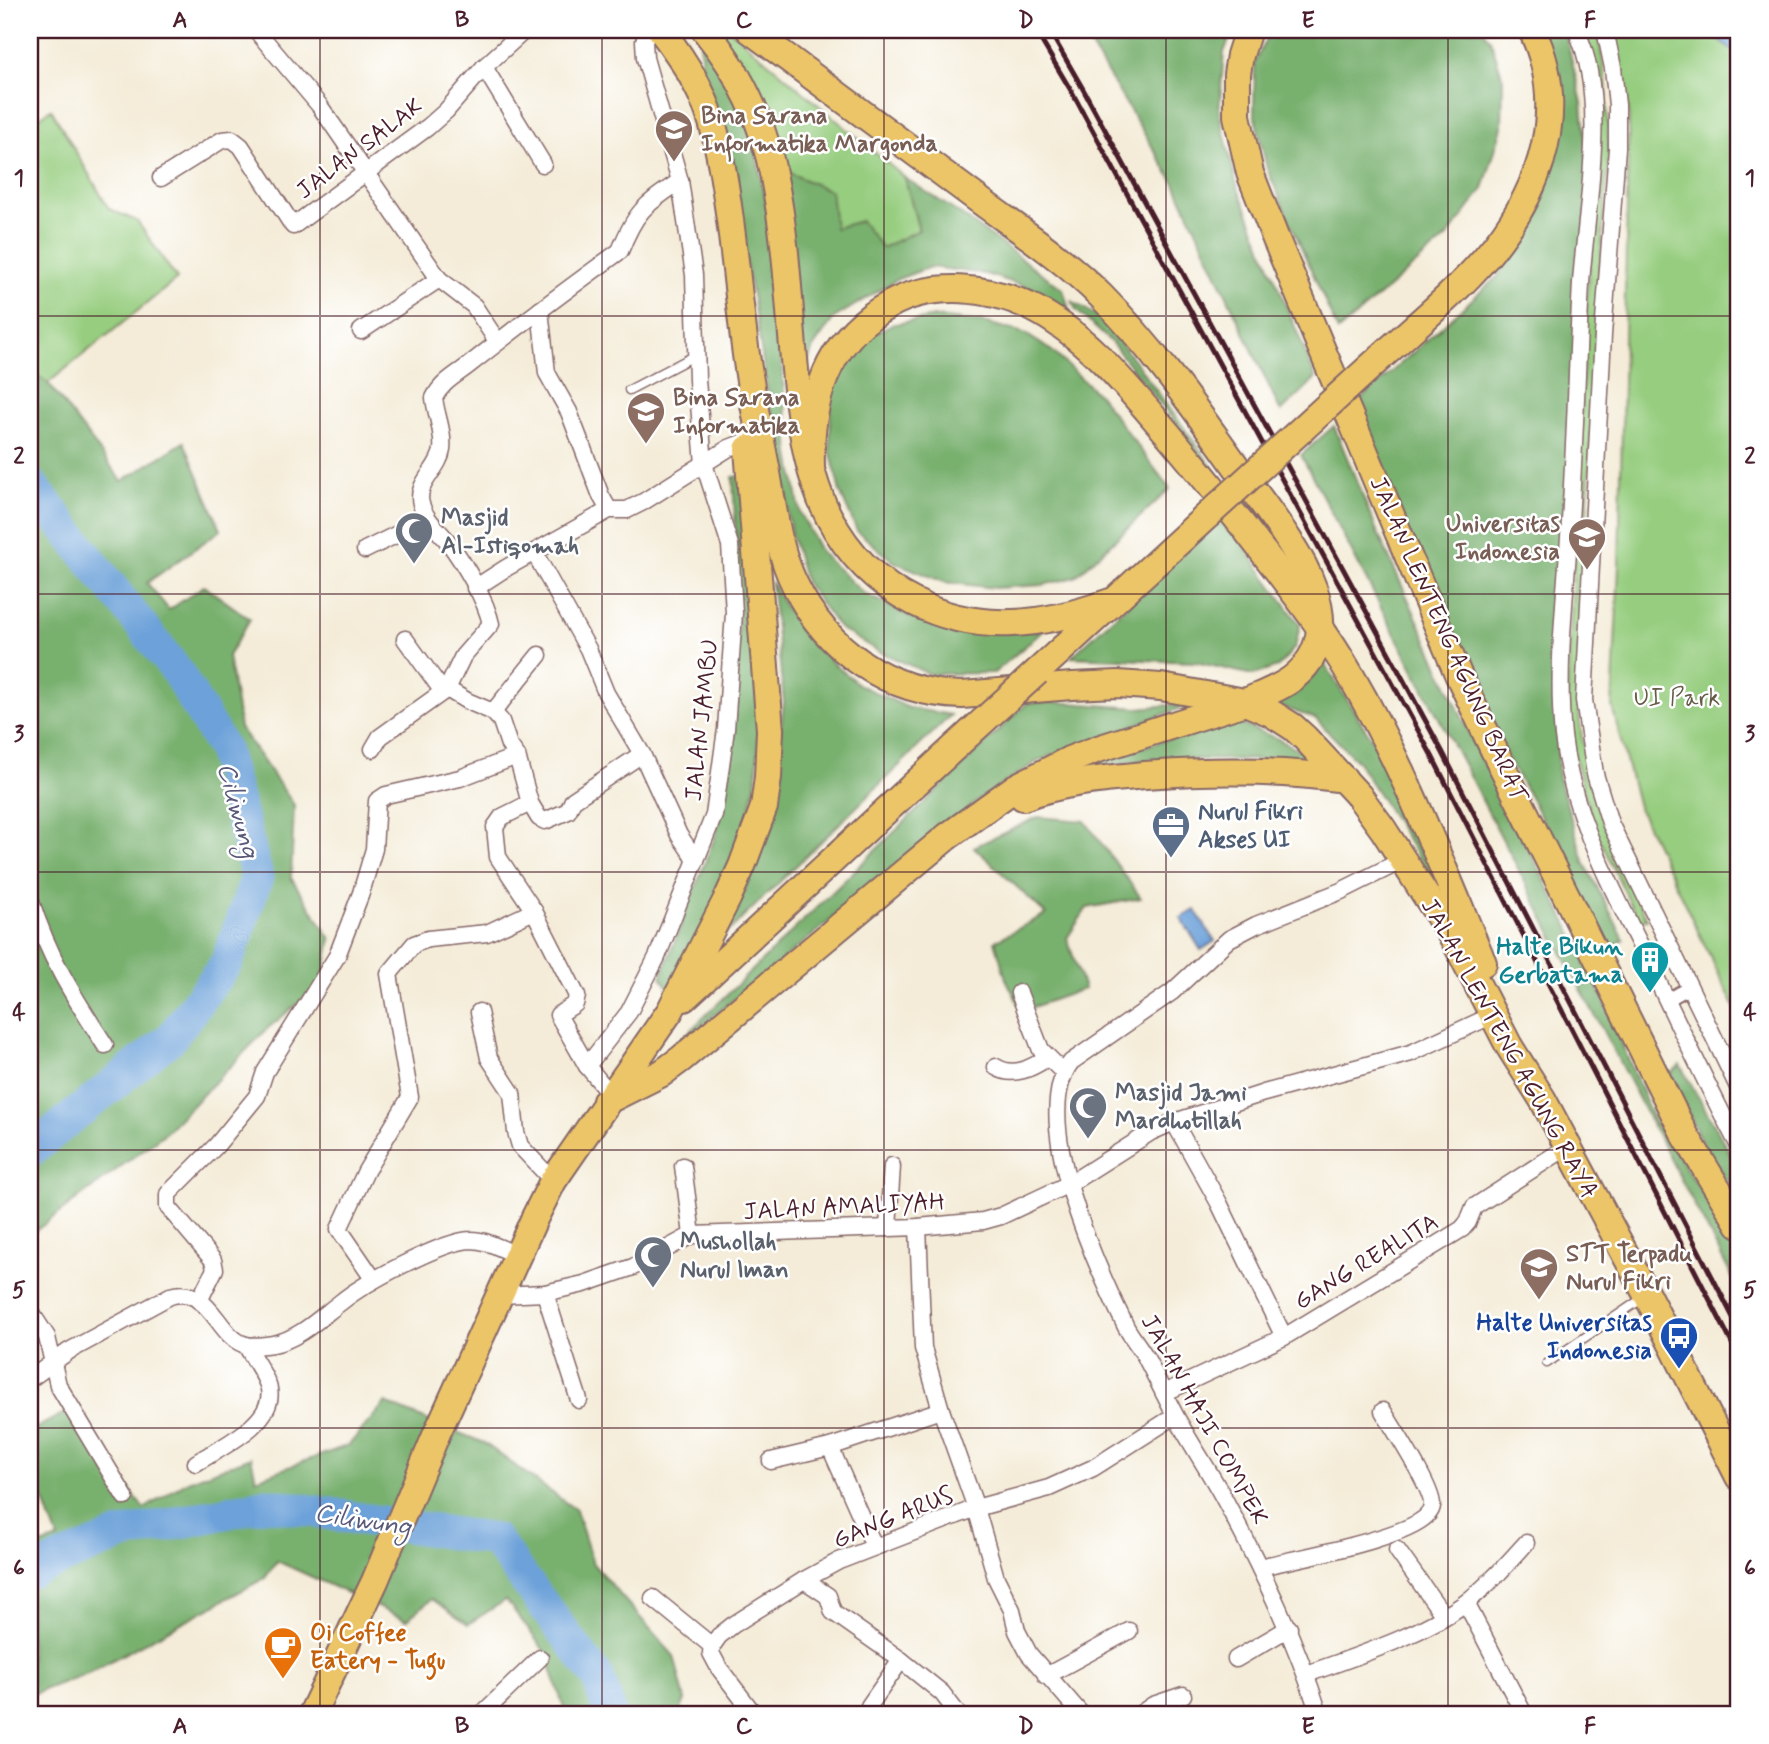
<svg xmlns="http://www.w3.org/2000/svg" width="1769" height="1744" viewBox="0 0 1769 1744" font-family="Mynerve,sans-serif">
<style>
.green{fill:#96cd7f;stroke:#707655;stroke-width:2}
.forest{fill:#78b06e;stroke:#61684c;stroke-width:2}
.water{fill:#6ca1d9;stroke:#5b6082;stroke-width:2}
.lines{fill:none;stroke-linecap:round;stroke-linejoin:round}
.river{stroke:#6ca1d9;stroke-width:33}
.service-casing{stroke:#866768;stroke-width:11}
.pedestrian-casing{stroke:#866768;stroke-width:16}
.minor-casing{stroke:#866768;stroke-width:19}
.primary-casing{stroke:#866768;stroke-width:30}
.service{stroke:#fff;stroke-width:8}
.pedestrian{stroke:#fff;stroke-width:12}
.minor{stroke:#fff;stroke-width:16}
.primary{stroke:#edc569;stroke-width:26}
.rail{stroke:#4a1f2b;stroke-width:5}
.primary-bridge-casing{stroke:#866768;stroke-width:30;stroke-linecap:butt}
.primary-bridge{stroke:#edc569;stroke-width:26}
.grid{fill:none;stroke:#4a1f2b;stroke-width:2;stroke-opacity:0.55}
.labels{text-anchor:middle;stroke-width:5;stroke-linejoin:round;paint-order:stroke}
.education-label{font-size:24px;font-weight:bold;fill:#785e54;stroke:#fff;text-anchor:start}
.street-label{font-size:24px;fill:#4a1f2b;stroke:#fff}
.worship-label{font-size:24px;font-weight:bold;fill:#5b616d;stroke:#fff;text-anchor:start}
.park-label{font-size:24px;fill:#655c48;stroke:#fff}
.service-label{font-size:24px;font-weight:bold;fill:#4e5e75;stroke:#fff;text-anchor:start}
.culture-label{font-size:24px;font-weight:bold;fill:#0d838f;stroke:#fff;text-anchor:end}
.transit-label{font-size:24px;font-weight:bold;fill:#164399;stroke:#fff;text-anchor:end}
.food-label{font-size:24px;font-weight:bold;fill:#c56008;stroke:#fff;text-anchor:start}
.water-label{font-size:26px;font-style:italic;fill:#595a79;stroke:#fff}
.neatline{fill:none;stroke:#4a1f2b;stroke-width:2.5}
.grid-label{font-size:23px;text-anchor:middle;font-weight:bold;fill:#4a1f2b}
</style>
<rect width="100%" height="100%" fill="#fff"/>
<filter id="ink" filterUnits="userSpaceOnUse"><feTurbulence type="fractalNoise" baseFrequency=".0143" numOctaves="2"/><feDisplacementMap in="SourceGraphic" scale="14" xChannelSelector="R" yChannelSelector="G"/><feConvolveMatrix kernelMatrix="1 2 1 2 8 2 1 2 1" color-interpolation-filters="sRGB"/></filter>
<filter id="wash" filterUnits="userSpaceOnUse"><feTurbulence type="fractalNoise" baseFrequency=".00686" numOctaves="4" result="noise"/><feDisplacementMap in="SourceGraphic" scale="28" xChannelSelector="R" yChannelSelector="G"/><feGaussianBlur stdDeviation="1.57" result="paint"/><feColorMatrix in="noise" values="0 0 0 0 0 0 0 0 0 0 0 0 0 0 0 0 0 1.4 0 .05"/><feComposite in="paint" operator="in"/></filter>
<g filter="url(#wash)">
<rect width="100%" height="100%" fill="#f4ecd8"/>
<g class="green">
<path d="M715,30H730L905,178L919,231L882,248L835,228L780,169Z"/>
<path d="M1584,30H1597L1598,33L1606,82L1609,156L1599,274L1578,699C1582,780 1611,846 1647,919L1639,922L1593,825L1572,746L1567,702L1587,291L1594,229L1599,148Z"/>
<path d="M1613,30H1739V1016L1638,807L1612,706L1619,566L1629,112Z"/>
<path d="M51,109L109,209L137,221L177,279L48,383L30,371V124Z"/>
</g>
<g class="forest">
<path d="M1081,30H1233L1224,52L1219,112L1237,186L1316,378L1281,412L1175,184Z"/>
<path d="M1271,30H1483L1491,41L1503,79L1502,127L1483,189L1447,237L1338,331L1267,169L1254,112L1255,61Z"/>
<path d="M1540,30L1565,32L1582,103L1588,173L1558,653V776L1585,864L1624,939L1610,949L1535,806L1486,721L1348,411L1498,276L1543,198L1559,119Z"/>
<path d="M700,38L749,120L766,202L790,454L800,512L821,553L863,593L917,620L968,631L1044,630L994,673L929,674L878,651L839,628L805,582L791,534L753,301L733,194L703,88Z"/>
<path d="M780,169L831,191L835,228L861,221L882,248L919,230L905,178L963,216L1063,289L1069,310L1036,290L986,274L930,267L898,279L834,318L813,348L803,377Z"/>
<path d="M1072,301L1100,318L1134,360L1282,561L1288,574L1167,412L1111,342L1076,310Z"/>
<path d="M935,317L983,322L1024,333L1052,351L1099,395L1170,489L1075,577L1043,585L995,588L944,582L894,562L857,531L840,492L830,450L831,387L853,346L890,325Z"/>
<path d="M30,371L48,383L122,481L184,442L221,530L147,583L169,610L204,586L250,619L228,656L240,728L294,805L291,878L331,939L322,984L268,1028L165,1133L30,1235Z"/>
<path d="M1334,426L1376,529L1471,737L1592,972L1654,1121L1739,1247V1290L1301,455Z"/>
<path d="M741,476L759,718L757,777L742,848L670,990L661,977L716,834L732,759L739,609L733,477Z"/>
<path d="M1223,517L1300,625L1295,647L1278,667L1253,675L1195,662L1071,657Z"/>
<path d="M771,582L782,602L809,642L859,685L909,708L951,715L724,936L745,890L770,812L784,702Z"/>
<path d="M1322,660L1373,741L1462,926L1358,762L1315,718L1267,702C1291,691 1308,684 1322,660Z"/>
<path d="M1053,702L1138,708L1194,703L1040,760L986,794L664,1056L1027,703Z"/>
<path d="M1235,722L1276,738L1317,760L1157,759L1073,768L1219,724Z"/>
<path d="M1038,817L1085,821L1141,898L1087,908L1067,938L1084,989L1022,1011L1006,979L995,941L1046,914L974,847Z"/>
<path d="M1680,1065L1739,1169V1199L1704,1147L1670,1074Z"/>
<path d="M385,1403L484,1443L576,1510L593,1564L674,1656L685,1700L679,1714H566L546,1653L506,1600L468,1624L432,1599L406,1620L277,1561L265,1578L90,1672L30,1695V1549L58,1539L30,1464V1431L70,1410L144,1509L188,1481L251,1457L256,1479L349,1445Z"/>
</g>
<g class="water">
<path d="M1703,30H1739V55Z"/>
<path d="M1195,910L1215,941L1201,950L1181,918Z"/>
</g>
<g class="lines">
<g class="river">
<path d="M30,483L176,670L223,749L257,877L227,962L171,1038L30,1151"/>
<path d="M30,1572L120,1535L267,1504L495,1540L598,1678L610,1714"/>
</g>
</g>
</g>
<g filter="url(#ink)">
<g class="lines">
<g class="service-casing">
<g id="service">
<path d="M629,390L696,355"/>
<path d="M1547,1363L1643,1298"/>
</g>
</g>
<g class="pedestrian-casing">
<path id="pedestrian" d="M1667,1000L1690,987"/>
</g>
<g class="minor-casing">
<g id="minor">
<path d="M256,30L319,105L439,279L474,306L497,341"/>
<path d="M1576,30C1609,96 1586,210 1581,283C1577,362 1575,442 1570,521C1566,593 1556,665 1563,736C1572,818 1614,891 1649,963C1679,1024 1707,1087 1739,1146"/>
<path d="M1605,30L1613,68L1617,105V148L1603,335L1584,700L1595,774L1610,823L1739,1089"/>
<path d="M484,67L543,164"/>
<path d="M161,178L222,140L232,139L241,146L293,226L428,127L446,111L484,67L525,30"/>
<path d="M540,310L547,373L569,412L601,496L609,510"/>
<path d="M361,331L439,279"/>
<path d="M365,550L428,519"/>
<path d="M534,552L588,649L606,693L642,754L679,835L696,860"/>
<path d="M475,588L506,568L609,510H627L643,502L729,448L747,441"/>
<path d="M405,639L441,689H447L467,701L493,712L501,721L509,745L517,756L530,803L539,818L545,821L568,811L573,800L642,754"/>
<path d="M493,712L539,655"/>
<path d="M373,749L380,737L447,689L463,656L491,624C486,600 464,563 449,543C439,530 425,520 421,504C415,483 439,470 442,450C444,432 436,415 434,398C442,382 455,376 469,365C518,326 569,288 620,251C636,210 645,205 680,181"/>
<path d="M530,803L502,817L495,827L498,857L534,911L577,996L575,1004L558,1015L587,1066L611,1095"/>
<path d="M30,899C49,958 72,994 105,1045"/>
<path d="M1019,993L1041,1050L1063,1072"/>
<path d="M479,1012L489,1058L512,1093L516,1132L520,1146L553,1181"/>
<path d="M587,1066L629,1012L657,957L714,815L726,729L734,613L730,545L704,464L697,380L694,275L680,181L645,58L644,41L649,30"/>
<path d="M996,1067C1013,1078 1032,1068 1047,1058"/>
<path d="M1174,1122L1219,1203L1284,1337"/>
<path d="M683,1166L692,1235"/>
<path d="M918,1227L923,1348L941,1410L976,1508L996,1578L1012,1610L1017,1631L1029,1654L1081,1714"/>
<path d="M888,1228L892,1166"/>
<path d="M374,1280L339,1229L366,1171L410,1097L389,974L414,944L428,939L487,933L534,911"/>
<path d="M545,1293L579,1400"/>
<path d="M499,1295L545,1293L584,1284L633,1267L692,1235L918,1227L983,1221L1001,1216L1069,1184L1151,1132L1174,1122L1264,1093L1411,1053L1493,1015"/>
<path d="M199,1301L215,1269L213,1260L168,1207V1194L216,1146L257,1096L265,1072L337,956L361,893L374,849L377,801L386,795L460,778L517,756"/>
<path d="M30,1311L47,1337L58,1385L125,1497"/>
<path d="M30,1379L69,1351L170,1296C211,1284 217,1338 246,1345C253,1347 266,1345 273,1344C298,1340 321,1317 341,1302C364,1283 442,1241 471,1240C487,1240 502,1249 517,1255"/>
<path d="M1164,1393L1284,1337L1462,1229L1468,1222L1474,1207L1567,1147"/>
<path d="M830,1447L874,1546"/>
<path d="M771,1461L830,1447L941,1410"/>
<path d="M196,1463C219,1448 276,1423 269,1389C267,1377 252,1357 246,1345"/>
<path d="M1397,1550L1444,1616"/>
<path d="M1260,1567C1287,1560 1429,1536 1432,1506C1434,1490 1393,1428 1383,1411"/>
<path d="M804,1580L828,1596L833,1612L901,1660L942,1693L958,1714"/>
<path d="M653,1598L712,1646"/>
<path d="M1466,1603L1524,1714"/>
<path d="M1236,1659L1289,1628"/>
<path d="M1307,1674C1359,1655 1418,1637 1464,1604C1487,1587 1508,1563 1526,1543"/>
<path d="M1046,1676L1129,1631"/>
<path d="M869,1706L901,1660"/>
<path d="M482,1714L540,1658"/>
<path d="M754,1714L719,1668L711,1653L712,1646L719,1636L733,1625L804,1580L839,1561L976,1508L1049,1488L1093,1468L1175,1416"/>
<path d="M1140,1714L1153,1705L1183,1695"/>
<path d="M1319,1714C1296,1641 1264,1574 1228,1506C1212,1475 1192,1446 1175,1415C1165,1396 1156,1377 1146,1358C1140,1347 1132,1338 1126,1327C1098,1270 1028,1119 1071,1062L1172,992L1229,939L1256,925L1341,891L1403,860"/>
</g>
</g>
<g class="primary-casing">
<g id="primary">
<path d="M661,30C686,63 707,96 716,137C731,206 736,277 745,347C750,387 758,427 766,467C773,505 777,549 795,585C827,651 888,693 962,695L1072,686L1118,684L1161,687L1245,702L1271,713L1293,727L1305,738L1359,796L1383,829L1455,941L1509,1046L1543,1100L1647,1295L1739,1477"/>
<path d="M705,30C740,73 764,124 774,178C788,247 789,319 797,389C802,432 809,479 829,517C848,554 878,584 914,602C978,635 1046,625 1110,602"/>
<path d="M1248,30L1240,55L1237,74V116L1250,173L1275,237L1396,527L1458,674L1494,750L1684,1133L1739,1224"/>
<path d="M1381,357C1445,299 1515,247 1541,160C1554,116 1552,72 1532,30"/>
<path d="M811,467C809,400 827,339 889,305C932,281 989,286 1033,308C1082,333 1120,378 1156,420C1187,456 1217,493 1247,531C1283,578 1321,624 1351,676C1404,767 1442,866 1483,963"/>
<path d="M1037,672L1208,515"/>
<path d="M1023,797C1063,782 1103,779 1145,775C1212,770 1277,769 1344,779"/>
<path d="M684,998L971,732"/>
<path d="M606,1101L662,1073L681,1059L948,836L1016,787L1069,760L1098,749L1245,702C1261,695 1279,689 1293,678C1361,623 1284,533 1248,483C1202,419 1157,352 1101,296C1062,257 1015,227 971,194C898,140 824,85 750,30"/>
<path d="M312,1714L375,1581L437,1433L535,1217L553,1181L670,1011L728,897L742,866L764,807L768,777L770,730L748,449"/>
</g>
</g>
<use href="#service" class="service"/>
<use href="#pedestrian" class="pedestrian"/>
<use href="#minor" class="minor"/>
<use href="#primary" class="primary"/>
<g class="rail">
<path d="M1035,30L1073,94L1432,756L1739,1357"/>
<path d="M1049,30L1083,89L1442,751L1739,1329"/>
</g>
<g class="primary-bridge-casing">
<g id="primary-bridge">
<path d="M1208,515L1381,357"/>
<path d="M971,732L1037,672"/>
</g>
</g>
<use href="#primary-bridge" class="primary-bridge"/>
</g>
</g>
<path class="grid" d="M320,30V1714M602,30V1714M884,30V1714M1166,30V1714M1448,30V1714M30,316H1739M30,594H1739M30,872H1739M30,1150H1739M30,1428H1739"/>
<defs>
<g id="university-pin" transform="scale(2.0125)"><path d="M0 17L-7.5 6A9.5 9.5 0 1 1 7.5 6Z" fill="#8d6e63" stroke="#fff"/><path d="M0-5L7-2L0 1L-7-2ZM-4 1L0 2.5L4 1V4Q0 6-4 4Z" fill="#fff"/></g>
<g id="mosque-pin" transform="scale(2.0125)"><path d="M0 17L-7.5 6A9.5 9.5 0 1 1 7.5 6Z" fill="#6b7280" stroke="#fff"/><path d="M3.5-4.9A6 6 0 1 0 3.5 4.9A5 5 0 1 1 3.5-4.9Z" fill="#fff"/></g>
<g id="office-pin" transform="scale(2.0125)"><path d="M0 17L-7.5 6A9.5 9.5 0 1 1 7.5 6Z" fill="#5c6f8a" stroke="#fff"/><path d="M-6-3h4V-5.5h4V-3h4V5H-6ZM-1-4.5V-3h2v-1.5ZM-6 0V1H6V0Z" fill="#fff"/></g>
<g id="building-pin" transform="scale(2.0125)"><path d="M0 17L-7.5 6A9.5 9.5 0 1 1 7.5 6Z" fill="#0f9aa8" stroke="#fff"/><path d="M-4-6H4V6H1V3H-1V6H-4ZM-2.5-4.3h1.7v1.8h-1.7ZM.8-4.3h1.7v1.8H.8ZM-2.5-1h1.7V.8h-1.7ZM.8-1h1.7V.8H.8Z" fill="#fff"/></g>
<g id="bus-pin" transform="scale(2.0125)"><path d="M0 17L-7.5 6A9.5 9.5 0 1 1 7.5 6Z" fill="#1a4fb4" stroke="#fff"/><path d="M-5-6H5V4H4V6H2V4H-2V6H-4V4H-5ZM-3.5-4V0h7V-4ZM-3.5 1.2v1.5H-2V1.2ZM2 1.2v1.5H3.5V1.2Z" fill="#fff"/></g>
<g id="cafe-pin" transform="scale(2.0125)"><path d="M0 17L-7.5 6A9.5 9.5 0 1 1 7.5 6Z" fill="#e8710a" stroke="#fff"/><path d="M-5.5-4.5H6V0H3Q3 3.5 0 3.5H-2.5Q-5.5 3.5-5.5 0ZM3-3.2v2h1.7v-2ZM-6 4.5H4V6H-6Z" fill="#fff"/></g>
</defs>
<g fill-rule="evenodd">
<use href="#university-pin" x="674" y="129"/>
<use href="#university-pin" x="646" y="411"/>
<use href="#mosque-pin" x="414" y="531"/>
<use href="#university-pin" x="1587" y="537"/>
<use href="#office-pin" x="1171" y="825"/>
<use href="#building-pin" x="1650" y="960"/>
<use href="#mosque-pin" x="1088" y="1106"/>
<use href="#mosque-pin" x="653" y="1255"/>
<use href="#university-pin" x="1539" y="1267"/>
<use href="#bus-pin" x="1679" y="1336"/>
<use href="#cafe-pin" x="283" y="1646"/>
</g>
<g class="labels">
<g class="education-label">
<text x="701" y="123">Bina Sarana<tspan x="701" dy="28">Informatika Margonda</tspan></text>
<text x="673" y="405">Bina Sarana<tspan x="673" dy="28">Informatika</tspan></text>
<text x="1560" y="531" text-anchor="end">Universitas<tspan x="1560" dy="28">Indonesia</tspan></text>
<text x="1566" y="1261">STT Terpadu<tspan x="1566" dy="28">Nurul Fikri</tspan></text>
</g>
<g class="street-label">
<text transform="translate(359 148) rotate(-37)" y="8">JALAN SALAK</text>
<text transform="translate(1449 639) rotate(66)" y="8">JALAN LENTENG AGUNG BARAT</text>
<text transform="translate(701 720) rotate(-84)" y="8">JALAN JAMBU</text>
<text transform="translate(1510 1048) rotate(61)" y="8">JALAN LENTENG AGUNG RAYA</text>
<text transform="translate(844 1206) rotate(-3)" y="8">JALAN AMALIYAH</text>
<text transform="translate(1366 1261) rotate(-31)" y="8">GANG REALITA</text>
<text transform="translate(1205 1419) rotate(61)" y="8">JALAN HAJI COMPEK</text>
<text transform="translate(893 1517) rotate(-22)" y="8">GANG ARUS</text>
</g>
<g class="worship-label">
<text x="441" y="525">Masjid<tspan x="441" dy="28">Al-Istiqomah</tspan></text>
<text x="1115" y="1100">Masjid Jami<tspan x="1115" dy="28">Mardhotillah</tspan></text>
<text x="680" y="1249">Mushollah<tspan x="680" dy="28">Nurul Iman</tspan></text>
</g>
<g class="park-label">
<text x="1677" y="705">UI Park</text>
</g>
<g class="service-label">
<text x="1198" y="819">Nurul Fikri<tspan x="1198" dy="28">Akses UI</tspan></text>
</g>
<g class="culture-label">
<text x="1623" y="954">Halte Bikun<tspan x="1623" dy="28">Gerbatama</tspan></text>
</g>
<g class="transit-label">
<text x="1652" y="1330">Halte Universitas<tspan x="1652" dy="28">Indonesia</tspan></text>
</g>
<g class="food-label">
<text x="310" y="1640">Oi Coffee<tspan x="310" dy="28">Eatery - Tugu</tspan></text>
</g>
<g class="water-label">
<text transform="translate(239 810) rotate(75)" y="9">Ciliwung</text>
<text transform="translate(363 1519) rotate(9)" y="9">Ciliwung</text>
</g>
</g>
<rect width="1769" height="1744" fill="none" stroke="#fff" stroke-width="77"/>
<rect x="38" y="38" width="1692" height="1668" class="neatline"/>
<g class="grid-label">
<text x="180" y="27">A</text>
<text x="462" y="27">B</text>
<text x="744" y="27">C</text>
<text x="1026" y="27">D</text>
<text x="1308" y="27">E</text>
<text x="1590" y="27">F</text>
<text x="19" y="185">1</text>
<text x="1750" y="185">1</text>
<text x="19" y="463">2</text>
<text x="1750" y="463">2</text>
<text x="19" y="741">3</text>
<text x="1750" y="741">3</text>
<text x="19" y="1019">4</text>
<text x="1750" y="1019">4</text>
<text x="19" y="1297">5</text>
<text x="1750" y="1297">5</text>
<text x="19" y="1575">6</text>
<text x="1750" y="1575">6</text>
<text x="180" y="1733">A</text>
<text x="462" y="1733">B</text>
<text x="744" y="1733">C</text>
<text x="1026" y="1733">D</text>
<text x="1308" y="1733">E</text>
<text x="1590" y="1733">F</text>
</g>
</svg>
